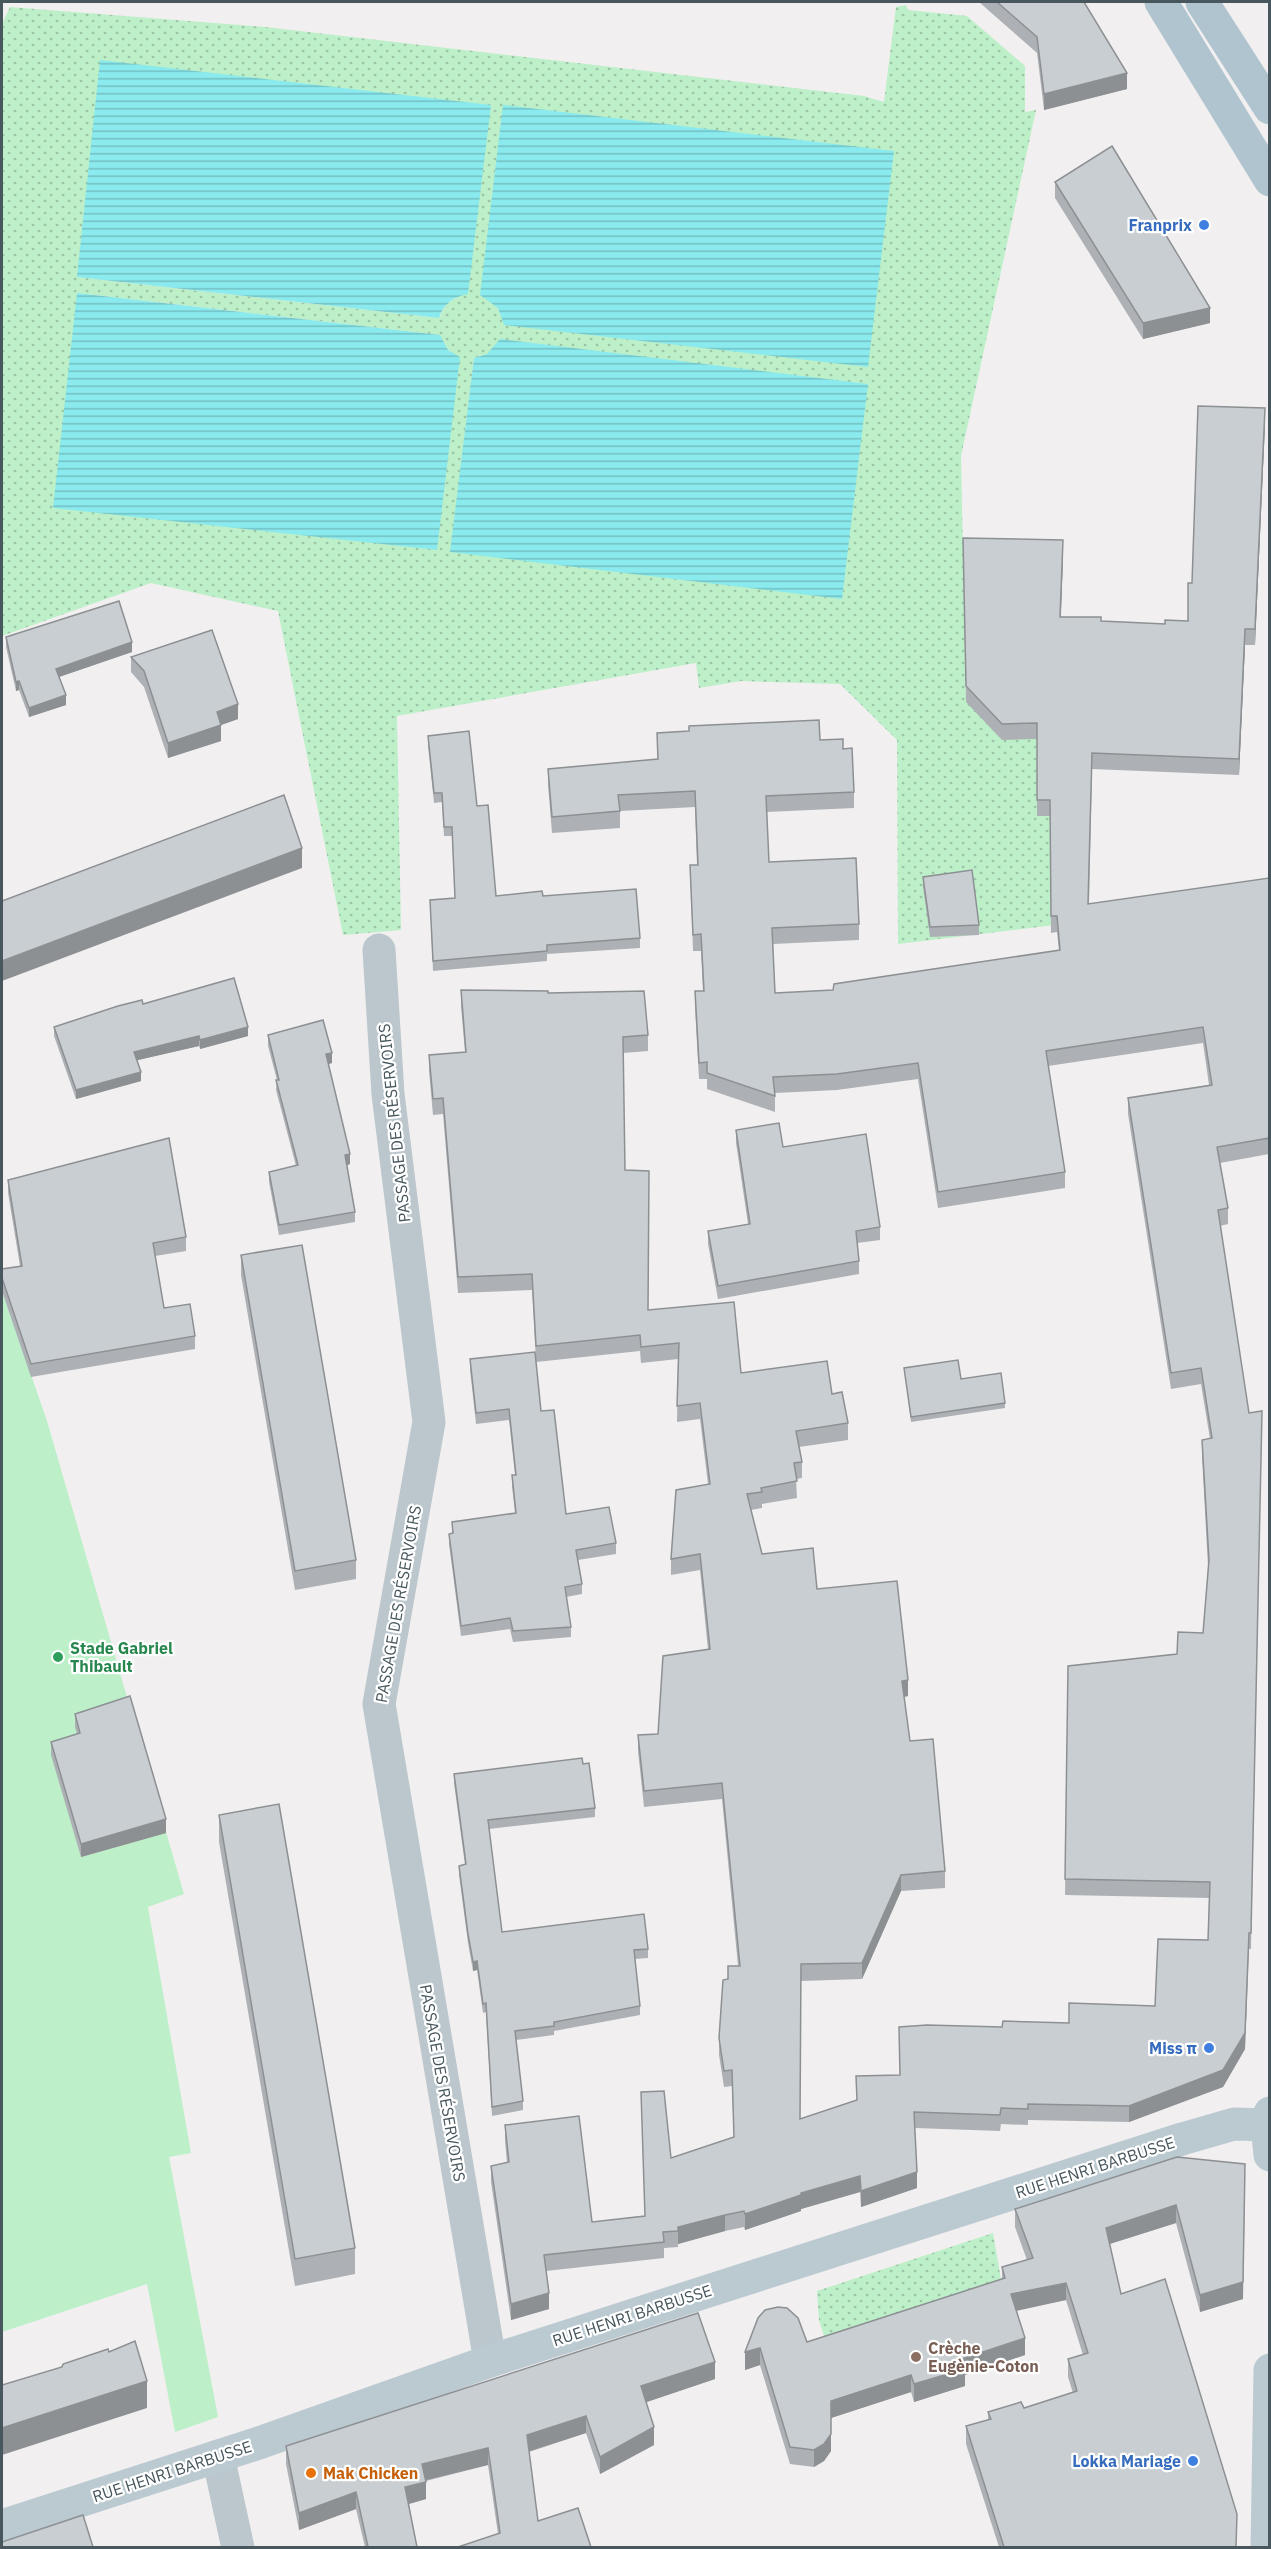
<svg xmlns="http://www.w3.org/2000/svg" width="1271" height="2549" viewBox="0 0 1271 2549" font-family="'IBM Plex Sans',sans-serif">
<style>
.grass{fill:url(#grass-dots);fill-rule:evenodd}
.garden{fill:#bdf0c8}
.water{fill:url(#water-rules)}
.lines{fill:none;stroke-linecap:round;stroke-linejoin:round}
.minor{stroke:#bbc7cc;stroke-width:33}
.secondary{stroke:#bbcad1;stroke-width:33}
.primary{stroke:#afc4ce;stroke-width:33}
.wall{fill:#adb1b5}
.shaded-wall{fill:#8d9093}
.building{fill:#c9ced2;stroke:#8d9093;stroke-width:1.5}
.shop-dot{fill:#3f7fe0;stroke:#fff;stroke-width:2}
.leisure-dot{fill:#2e9e5b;stroke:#fff;stroke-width:2}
.education-dot{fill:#8d6e63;stroke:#fff;stroke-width:2}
.food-dot{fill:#e8710a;stroke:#fff;stroke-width:2}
.labels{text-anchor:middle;stroke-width:4.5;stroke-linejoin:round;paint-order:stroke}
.shop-label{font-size:16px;font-weight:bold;fill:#366cbe;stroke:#fff;text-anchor:end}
.street-label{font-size:16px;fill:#47575d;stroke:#fff}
.leisure-label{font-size:16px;font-weight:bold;fill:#27864d;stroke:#fff;text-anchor:start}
.education-label{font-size:16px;font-weight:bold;fill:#785e54;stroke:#fff;text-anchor:start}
.food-label{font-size:16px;font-weight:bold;fill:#c56008;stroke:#fff;text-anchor:start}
</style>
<defs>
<pattern id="grass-dots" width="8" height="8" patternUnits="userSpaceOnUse" patternTransform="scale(1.5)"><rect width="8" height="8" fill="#bdf0c8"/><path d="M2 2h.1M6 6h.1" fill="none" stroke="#9bc5a6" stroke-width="1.8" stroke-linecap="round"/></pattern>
<pattern id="water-rules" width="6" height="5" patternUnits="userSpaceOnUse" patternTransform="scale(1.5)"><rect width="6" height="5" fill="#8aeaed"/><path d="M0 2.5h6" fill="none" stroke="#73c0c3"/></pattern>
</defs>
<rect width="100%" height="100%" fill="#f2eff0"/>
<g class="grass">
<path d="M906,5L908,10L967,16L1025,66V112L1036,110L961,456L966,701L1062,738L1063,924L898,944L897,740L840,684L741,681L699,688L696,663L397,716L401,930L343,935L278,611L151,583L2,636V24L10,7L265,27L864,96L884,102L896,7ZM77,277L459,296L446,304L439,318ZM77,293L439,335L448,350L454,354ZM490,300L868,367L502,317L498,308ZM495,348L451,552L474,358L487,354Z"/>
<path d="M993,2233L1002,2285L829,2352L819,2320L817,2291Z"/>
</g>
<path class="garden" d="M2,1291L47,1421L184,1894L148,1907L191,2153L169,2157L218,2417L175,2432L147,2284L2,2332Z"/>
<g class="water">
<path d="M100,60L491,105L468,294C453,297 444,303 439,318L77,277Z"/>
<path d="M503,105L894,151L868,367L504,325L498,308L480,295Z"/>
<path d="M77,293L440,335L448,350L460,357L437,550L53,508Z"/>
<path d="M500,339L868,384L842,599L450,552L474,358L487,354Z"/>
</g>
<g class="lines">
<g class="minor">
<path d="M379,950L388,1094L429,1422L379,1704L490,2361"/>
<path d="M218,2456L238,2548"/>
</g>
<g class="secondary">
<path d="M1270,2113L1267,2125L1270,2155"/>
<path d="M2,2526L259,2443L490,2361L1182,2139L1234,2124L1267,2125"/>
<path d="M1267,2548L1270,2370"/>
</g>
<g class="primary">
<path d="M1161,2L1270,180"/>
<path d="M1202,2L1270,108"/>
</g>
</g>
<g class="wall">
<path d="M979,2H1084L1127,89L1044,110L1037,53Z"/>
<path d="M1055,182L1210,323L1143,339L1055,198Z"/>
<path d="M1265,424L1255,645H1245L1239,775L1092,769L1089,904L1269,878V1154L1220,1163L1228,1208V1224L1220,1226L1249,1413L1262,1411L1251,1949H1249L1245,2049L1223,2087L1129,2122L1028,2120V2125L1001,2124L1000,2131L915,2128L917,2188L861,2207L860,2192L801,2209V2211L745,2230L744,2227L725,2231L678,2244V2247L664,2248V2258L546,2271L549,2309L511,2320L491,2182V2166L507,2163L505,2141V2125L592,2222L645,2216L641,2092L671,2158L734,2138L732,2086L724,2087L719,2055V2038L728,1979L738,1966L722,1799L644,1807L638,1751V1735L658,1734L708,1650L700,1570L671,1575V1559L708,1484L700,1419L677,1422L678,1359L641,1363L640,1351L536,1362L541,1411L566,1514L616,1543V1554L578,1560L582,1584V1594L566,1597L571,1627V1637L513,1642L510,1629L461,1636L449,1544V1534L452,1533V1522L515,1513L512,1486V1475H515L509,1420L476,1424L470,1369V1359L536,1360L532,1290L458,1293L443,1114L433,1115L429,1071V1055L465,1052L461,1006V990L548,993L648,1035V1051L623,1053L625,1170L648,1310L741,1373L832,1394L848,1423V1440L799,1447L802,1462V1478L796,1479L797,1498L762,1504V1508L751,1510L762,1554L817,1589L908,1696L904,1697L910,1741L945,1871V1888L901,1891L862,1979L801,1981L800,2119L857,2100L856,2076L900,2075L899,2027H1002L1069,2023L1155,2006L1208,1940L1209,1898L1065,1895L1068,1666L1177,1654L1203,1633L1208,1567L1202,1456V1440L1210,1439L1201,1384L1171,1389L1128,1114V1098L1209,1085L1203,1043L1048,1066L1065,1172V1188L938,1208L918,1079L837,1090L775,1093V1112L707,1089V1079H699L695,1007V991H703L701,951H693L690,865H697L695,807L620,811V828L552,833L548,785V769L657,759V733L820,740L843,749L854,792V808L767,812L769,862L859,924V940L773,944L775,993L833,990L1059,951L1057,932L1051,933L1050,816H1037V739L1002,740L966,702L963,554L1063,556L1061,617L1101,621L1165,624L1188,621L1192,583Z"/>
<path d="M6,637L132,652L59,677L66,705L29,717L19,690L16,691L6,647Z"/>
<path d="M131,657L238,719L221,725V741L168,758L144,687L131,672Z"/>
<path d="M428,736L477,806L496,896H543L640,938V948L547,954V961L433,971L430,900L455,898L452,836H444L442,802L434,803L428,746Z"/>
<path d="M923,877L979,925V935L930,937L923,887Z"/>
<path d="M143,1004L248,1036L200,1049L199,1046L137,1060L141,1081L76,1099L54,1036V1027Z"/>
<path d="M268,1035L332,1063L328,1064L350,1164L347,1165L355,1212V1222L279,1235L269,1182V1172L296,1166L276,1090L277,1080L268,1046Z"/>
<path d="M736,1130L783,1147L880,1227V1240L857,1243L859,1261V1274L718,1299L708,1244V1231L748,1224L736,1143Z"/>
<path d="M8,1180L186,1237V1251L155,1256L164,1308L195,1336V1349L31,1377L2,1291V1269L20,1266L8,1193Z"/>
<path d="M241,1255L356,1560V1579L295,1590L241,1275Z"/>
<path d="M904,1368L961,1379L1005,1403V1408L911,1422Z"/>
<path d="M75,1714L166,1833L81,1857L51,1755V1742L77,1734L75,1727Z"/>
<path d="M583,1764L595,1808V1817L489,1829L502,1932L648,1949V1958L635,1959L640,2006V2015L554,2031V2035L516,2040L523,2101V2110L492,2116L486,2012L483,2013L477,1970L473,1971L468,1943L459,1875V1866L465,1865L454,1783V1774Z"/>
<path d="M219,1815L355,2248V2274L295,2286L219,1842Z"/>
<path d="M1177,2157L1243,2299L1200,2312L1176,2223L1110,2244L1121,2294L1236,2547H999L966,2444V2426L988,2420V2412L1024,2408L1073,2393L1068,2377V2359L1083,2355L1066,2300L1016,2310L1025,2355L965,2375V2386L914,2402L911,2392L831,2418V2451L824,2461L814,2467L790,2464L760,2365L745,2370L758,2318L807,2342L1002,2279V2267L1027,2260L1015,2227V2209Z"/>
<path d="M715,2379L646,2402L654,2445L600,2474L586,2433L529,2452L538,2521L498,2534L488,2465L426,2481V2499L409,2504L417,2547H365L356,2509L299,2530L286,2464V2446Z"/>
</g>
<g class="shaded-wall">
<path d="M1127,73V89L1044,110V94Z"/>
<path d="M1210,308V323L1143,339V323Z"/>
<path d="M1265,408V424L1255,645V629Z"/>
<path d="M1063,540V556L1060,633V617Z"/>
<path d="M1245,629V645L1239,775V759Z"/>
<path d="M132,642V652L56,678V669Z"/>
<path d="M19,681V690L16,691V682Z"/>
<path d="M66,695V705L29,717V708Z"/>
<path d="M238,704V719L221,725V741L168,758V743L217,712Z"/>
<path d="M302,848V868L2,981V961Z"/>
<path d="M248,1027V1036L200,1049V1040Z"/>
<path d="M199,1036V1046L134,1061V1052Z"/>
<path d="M332,1053V1063L326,1065V1054Z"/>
<path d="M141,1072V1081L76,1099V1090Z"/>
<path d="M350,1154V1164L345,1166V1155Z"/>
<path d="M908,1680V1696L902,1697V1681Z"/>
<path d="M166,1819V1833L81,1857V1844Z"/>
<path d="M901,1875V1891L862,1979V1963Z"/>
<path d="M1249,1933L1245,2049L1223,2087L1129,2122V2106Z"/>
<path d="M477,1961V1970L473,1971V1962Z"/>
<path d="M917,2172V2188L861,2207V2191Z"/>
<path d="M860,2176V2192L801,2209V2211L745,2230V2214L801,2193Z"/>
<path d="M1245,2181L1243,2299L1200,2312V2295Z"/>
<path d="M1176,2205V2223L1106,2245V2228Z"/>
<path d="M725,2215V2231L678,2244V2227Z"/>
<path d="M1066,2283V2300L1011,2312V2294Z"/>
<path d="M549,2293V2309L511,2320V2304Z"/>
<path d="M1025,2338V2355L965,2375V2386L914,2402V2384L962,2359Z"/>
<path d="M760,2348V2365L745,2370V2352Z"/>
<path d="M715,2362V2379L641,2404V2386Z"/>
<path d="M911,2375V2392L831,2418V2451L824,2461L814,2467V2450L831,2401Z"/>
<path d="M147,2381V2408L2,2455V2428Z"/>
<path d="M586,2416V2433L527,2452V2435Z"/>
<path d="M654,2427V2445L600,2474V2457Z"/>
<path d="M488,2448V2465L422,2481V2464Z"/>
<path d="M426,2482V2499L405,2505V2487Z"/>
<path d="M356,2492V2509L299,2530V2513Z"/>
</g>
<g class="building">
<path d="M997,2H1084L1127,73L1044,94L1037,37Z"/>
<path d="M1112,146L1210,308L1143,323L1055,182Z"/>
<path d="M1198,406L1265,408L1255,629H1245L1239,759L1092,753L1088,904L1269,878V1138L1217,1147L1228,1208L1218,1210L1249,1413L1262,1411L1251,1933H1249L1245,2033L1223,2070L1129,2106L1028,2104V2109L1001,2108L1000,2115L914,2112L917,2172L861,2191L860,2176L801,2193V2195L745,2214L744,2211L725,2215L678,2227V2231L663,2232L664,2242L544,2255L549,2293L511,2304L491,2166L509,2162L505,2125L579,2116L592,2222L645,2216L641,2092L664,2091L671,2158L734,2137L732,2070L724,2071L719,2038L723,1980L728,1979V1966H740L722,1783L644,1791L638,1735L658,1734L663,1656L710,1649L700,1554L671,1559L676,1490L710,1484L700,1403L677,1406L679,1343L641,1347L640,1335L536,1346L532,1274L458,1277L443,1098L433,1099L429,1055L466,1052L461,990L548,991V993L644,991L648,1035L623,1037L625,1170L649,1171L648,1310L734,1302L741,1373L827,1361L832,1394L842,1392L848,1423L796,1431L802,1462L794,1463L797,1481L761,1488L762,1492L747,1494L762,1554L813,1548L817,1589L897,1581L908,1680L902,1681L910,1741L933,1739L945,1871L901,1875L862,1963L801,1964L800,2119L857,2100L856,2076L900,2075L899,2027L927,2025L1002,2027L1003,2021L1069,2023V2003L1155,2006L1158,1939L1208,1940L1210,1882L1065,1879L1068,1666L1177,1654L1178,1632L1203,1633L1209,1560L1202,1440L1212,1438L1201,1368L1171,1373L1128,1098L1212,1085L1203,1027L1046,1051L1065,1172L938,1192L918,1063L837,1074L773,1077L775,1096L707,1073V1062L699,1063L695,991H704L701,934L693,935L690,865H698L695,791L618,795L620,811L552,817L548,769L658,759L657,733L689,731V726L819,720L820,740L843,739V749L852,748L854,792L766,796L769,862L856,858L859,924L772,928L775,993L833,990L834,984L1060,950L1057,916H1051L1050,800H1037V723L1002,724L966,686L963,538L1063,540L1060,617H1101V621L1165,624V620L1188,621V583H1192Z"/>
<path d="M119,601L132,642L56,669L66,695L29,708L19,681L16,682L6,637Z"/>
<path d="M212,630L238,704L217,712L221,725L168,743L144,671L131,657Z"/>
<path d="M469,731L477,806L488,805L496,896L542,891L543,896L636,889L640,938L547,945V951L433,961L430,900L455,898L452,827H444L442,793H434L428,736Z"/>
<path d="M284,795L302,848L2,961V901Z"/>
<path d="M972,870L979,925L930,927L923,877Z"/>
<path d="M234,978L248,1027L200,1040L199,1036L134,1052L141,1072L76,1090L54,1027L118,1006L142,1000L143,1004Z"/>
<path d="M323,1020L332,1053L326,1054L350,1154L345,1155L355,1212L279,1225L269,1172L298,1165L276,1080H279L268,1035Z"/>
<path d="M779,1123L783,1147L866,1134L880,1227L856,1231L859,1261L718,1286L708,1231L750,1224L736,1130Z"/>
<path d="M169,1138L186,1237L153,1243L164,1308L190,1304L195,1336L31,1364L2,1278V1269L22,1266L8,1180Z"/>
<path d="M302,1245L356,1560L295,1571L241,1255Z"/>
<path d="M535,1352L541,1411L554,1410L566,1514L609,1507L616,1543L576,1550L582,1584L565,1587L571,1627L513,1631L510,1618L461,1626L449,1534L453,1533L452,1522L516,1513L512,1475H516L509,1409L476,1413L470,1359Z"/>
<path d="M958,1360L961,1379L1001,1373L1005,1403L911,1417L904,1368Z"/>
<path d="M130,1696L166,1819L81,1844L51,1742L80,1733L75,1714Z"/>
<path d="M582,1758L583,1764L589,1763L595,1808L488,1820L502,1932L644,1914L648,1949L634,1950L640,2006L554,2022V2026L515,2031L523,2101L492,2107L486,2003L483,2004L477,1961L473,1962L468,1934L459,1866L466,1864L454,1774Z"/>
<path d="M279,1804L355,2248L295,2259L219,1815Z"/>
<path d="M1177,2157L1245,2164L1243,2282L1200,2295L1176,2205L1106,2228L1121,2294L1165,2279L1237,2514L1236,2547H1004L966,2426L991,2419L988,2412L1021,2402L1024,2408L1077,2391L1068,2359L1088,2353L1066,2283L1011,2294L1025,2338L962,2359L965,2369L914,2384L911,2375L831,2401V2434L824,2444L814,2450L790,2447L760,2348L745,2352L758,2318L765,2310L778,2307L787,2308L798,2318L807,2342L1005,2278L1002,2267L1033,2258L1015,2209Z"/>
<path d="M698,2313L715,2362L641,2386L654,2427L600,2457L586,2416L527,2435L538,2521L578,2508L591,2547H458L500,2533L488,2448L422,2464L426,2482L405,2487L417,2547H368L356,2492L299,2513L286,2446Z"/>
<path d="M135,2341L147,2381L2,2428V2385L62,2367L63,2364L108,2349L109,2352Z"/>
<path d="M83,2515L93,2547H2V2542Z"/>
</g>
<g class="shop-dot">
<circle cx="1204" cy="225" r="6"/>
<circle cx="1209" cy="2048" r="6"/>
<circle cx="1193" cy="2461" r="6"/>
</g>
<circle class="leisure-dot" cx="58" cy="1657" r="6"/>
<circle class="education-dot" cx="916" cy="2357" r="6"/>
<circle class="food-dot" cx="311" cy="2473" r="6"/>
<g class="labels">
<g class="shop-label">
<text x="1192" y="231">Franprix</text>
<text x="1197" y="2054">Miss π</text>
<text x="1181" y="2467">Lokka Mariage</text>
</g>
<g class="street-label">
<text transform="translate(394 1123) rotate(-96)" y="6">PASSAGE DES RÉSERVOIRS</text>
<text transform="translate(398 1604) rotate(-80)" y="6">PASSAGE DES RÉSERVOIRS</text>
<text transform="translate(443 2083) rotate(80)" y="6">PASSAGE DES RÉSERVOIRS</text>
<text transform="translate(1095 2167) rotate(-18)" y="6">RUE HENRI BARBUSSE</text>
<text transform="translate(632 2315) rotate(-18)" y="6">RUE HENRI BARBUSSE</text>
<text transform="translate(172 2471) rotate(-18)" y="6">RUE HENRI BARBUSSE</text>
</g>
<g class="leisure-label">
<text x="70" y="1654">Stade Gabriel<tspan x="70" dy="18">Thibault</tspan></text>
</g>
<g class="education-label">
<text x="928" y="2354">Crèche<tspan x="928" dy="18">Eugènie-Coton</tspan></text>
</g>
<g class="food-label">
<text x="323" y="2479">Mak Chicken</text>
</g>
</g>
<rect width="1271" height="2549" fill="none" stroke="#47575d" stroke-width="6"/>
</svg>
